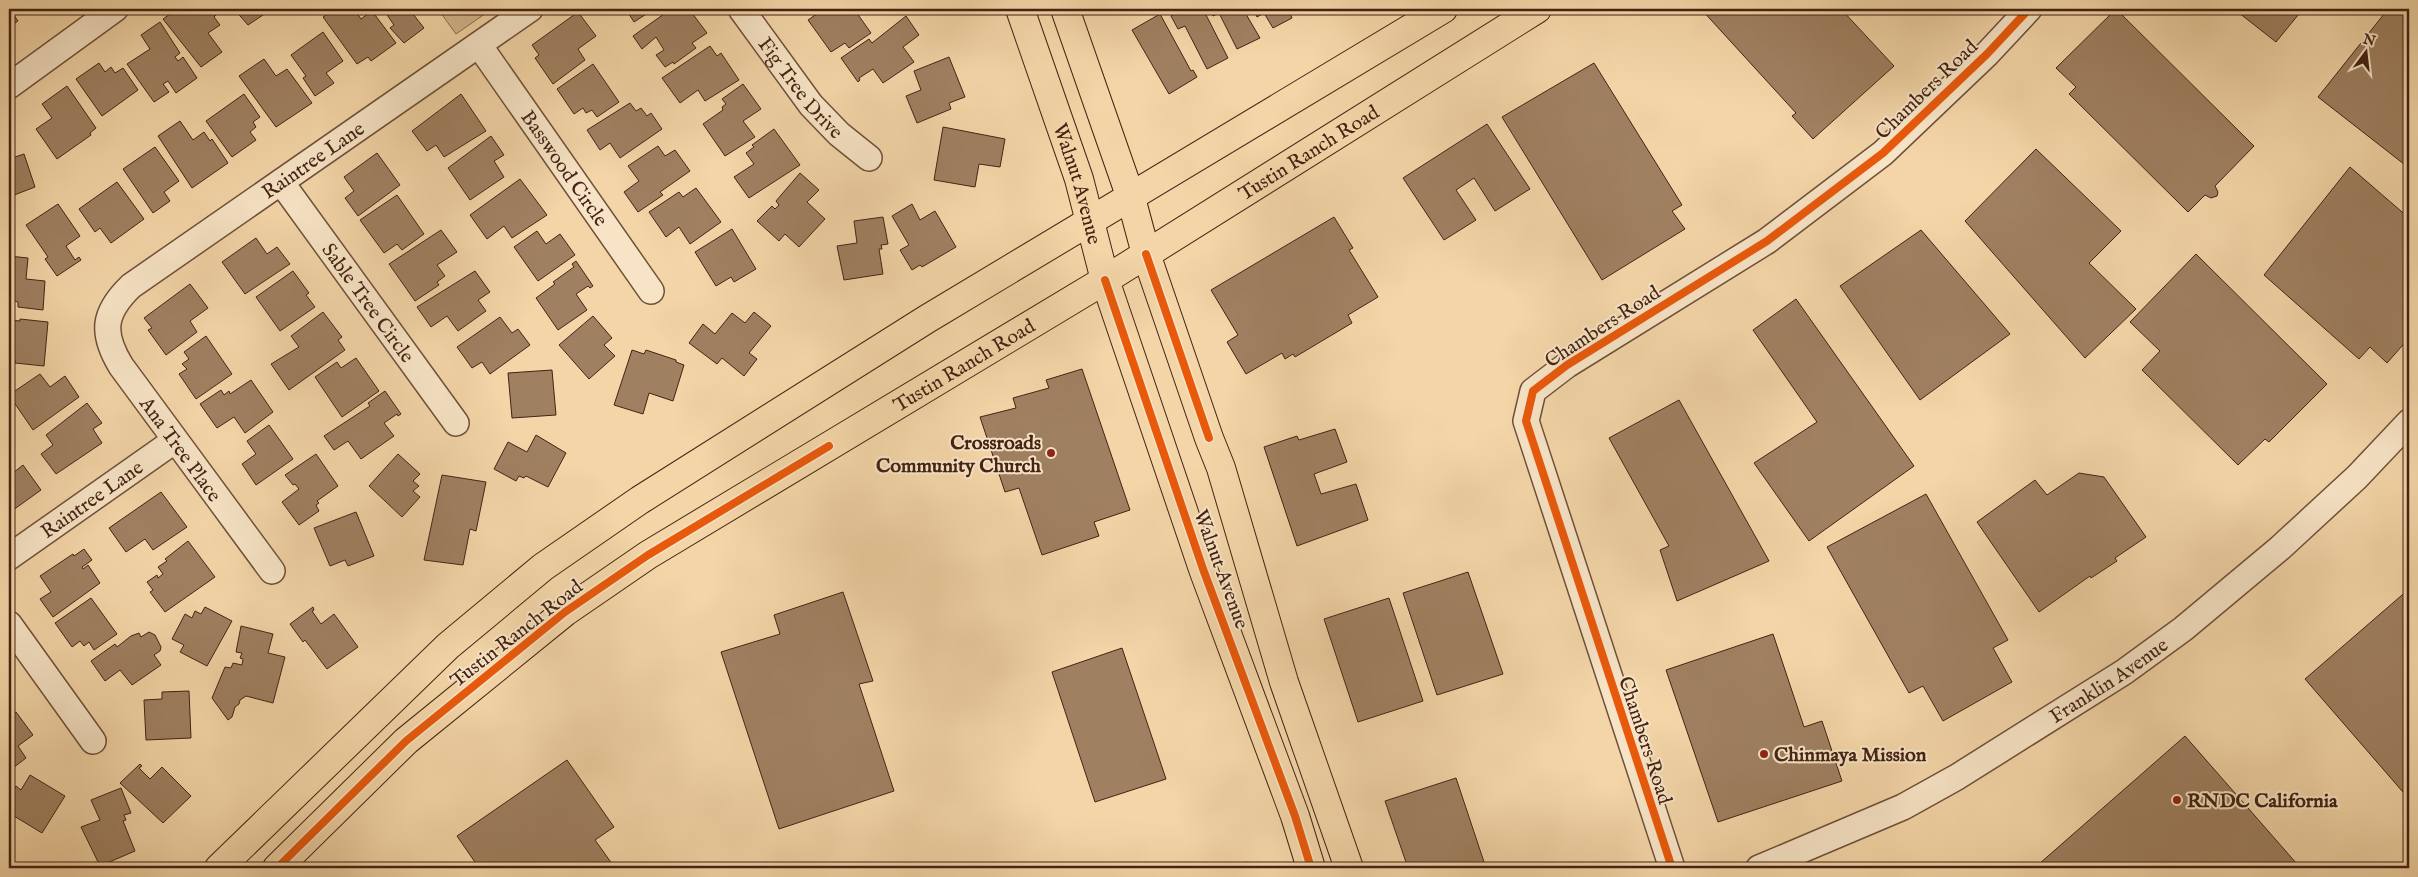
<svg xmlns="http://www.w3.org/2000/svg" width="2418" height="877" viewBox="0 0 2418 877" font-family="'IM FELL English',serif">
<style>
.green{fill:#d5b78e;stroke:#8c6d52}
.building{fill:#9f8061;stroke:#432315}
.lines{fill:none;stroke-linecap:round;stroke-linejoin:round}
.minor-casing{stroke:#6f503a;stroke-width:28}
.major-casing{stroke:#432315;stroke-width:30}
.minor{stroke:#f7e4c6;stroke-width:25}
.major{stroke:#f3d5a7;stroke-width:28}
.cycleway-casing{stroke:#f7e4c6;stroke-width:11}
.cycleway{stroke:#e8590c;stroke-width:8}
.poi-dot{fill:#8f2418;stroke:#f7e4c6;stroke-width:2}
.labels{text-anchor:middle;stroke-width:4;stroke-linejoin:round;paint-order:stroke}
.street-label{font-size:20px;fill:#432315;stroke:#f7e4c6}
.poi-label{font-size:20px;font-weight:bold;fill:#432315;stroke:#f7e4c6;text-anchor:start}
</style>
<rect width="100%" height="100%" fill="#f3d5a7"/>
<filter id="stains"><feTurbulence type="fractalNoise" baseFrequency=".004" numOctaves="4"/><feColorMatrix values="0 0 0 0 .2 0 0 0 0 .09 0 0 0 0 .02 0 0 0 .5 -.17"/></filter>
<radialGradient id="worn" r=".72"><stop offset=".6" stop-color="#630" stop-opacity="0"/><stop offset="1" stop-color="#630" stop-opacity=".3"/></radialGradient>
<path class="green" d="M438,9H492L456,34Z"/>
<g class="building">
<path d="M9,9H14L11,11L18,21L9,27Z"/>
<path d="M177,9H212L216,15L214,17L220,25L208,33L222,52L201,67L163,19Z"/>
<path d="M234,9H272L248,25Z"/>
<path d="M335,9H354L361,19L372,11L396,43L371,61L368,57L357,64L323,17Z"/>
<path d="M383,9H421L413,14L424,28L404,43L390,28L394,25Z"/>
<path d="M616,9H654L634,22L627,11L620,15Z"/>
<path d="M671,9H689L707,33L692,43L696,48L674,64L673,62L665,67L656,55L664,50L656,37L642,49L633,36Z"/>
<path d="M824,9H854L871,33L849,48L845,43L831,52L808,20Z"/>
<path d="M1184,9H1203L1228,58L1207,69L1185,26L1178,29L1171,16Z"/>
<path d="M1209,9H1243L1260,38L1237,49L1219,13L1213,16Z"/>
<path d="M1253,9H1288L1292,18L1273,28L1264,13L1257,17Z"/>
<path d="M1701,9H1841L1894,66L1813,139L1792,116L1796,113Z"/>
<path d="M2116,9L2254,146L2215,186L2218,192L2217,196L2211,198L2205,195L2188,212L2069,94L2076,87L2056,68Z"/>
<path d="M2234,9H2303L2276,42Z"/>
<path d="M2388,9H2403L2409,12V168L2318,97Z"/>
<path d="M578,12L596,36L578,49L585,60L553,84L535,58L539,55L532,45Z"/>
<path d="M1160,14L1191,71L1193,70L1197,77L1169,94L1132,30Z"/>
<path d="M906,16L919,35L903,47L914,62L883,83L873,69L859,78L860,80L858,82L841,58L869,39L872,43Z"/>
<path d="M160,22L180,53L175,57L178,61L183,57L197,78L176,93L168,81L163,84L169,92L154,102L127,64L150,49L141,35Z"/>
<path d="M323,32L343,61L326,73L334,83L315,96L303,78L306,76L291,55Z"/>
<path d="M710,46L717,56L721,53L739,80L705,101L698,90L680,103L662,78Z"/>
<path d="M949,57L965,97L949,103L951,109L917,123L906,96L921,90L914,71Z"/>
<path d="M264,59L276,76L287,69L312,103L276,127L239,76Z"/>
<path d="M99,63L105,72L111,67L115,73L123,68L138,90L102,116L76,79Z"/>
<path d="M1594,63L1682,205L1672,211L1685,229L1602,280L1502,117Z"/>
<path d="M593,64L619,102L597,117L592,110L586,113L583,108L574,114L557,89Z"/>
<path d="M743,84L761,109L743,121L755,137L725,156L703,124L723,110L722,107L726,104L722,99Z"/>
<path d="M67,86L96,128L90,133L91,135L57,159L36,129L52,118L42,104Z"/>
<path d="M244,94L260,117L253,122L256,127L250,132L256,140L232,157L206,121Z"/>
<path d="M461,94L486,131L444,157L436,145L427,151L412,131Z"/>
<path d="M630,103L636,111L641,108L647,116L651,113L662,129L620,158L610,143L600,150L587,130Z"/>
<path d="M180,121L193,140L204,132L210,141L212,139L228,163L192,188L158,136Z"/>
<path d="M1487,124L1530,189L1495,211L1474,178L1456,190L1476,220L1444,240L1403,178Z"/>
<path d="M943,127L1005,139L1000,167L979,164L975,187L934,180Z"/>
<path d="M774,129L800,165L749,198L734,177L754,164L746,153L754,147L752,145Z"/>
<path d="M491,136L504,155L494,161L504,177L470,200L448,168Z"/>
<path d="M658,146L665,156L675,150L690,171L660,192L663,195L638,212L624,192L639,181L628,166Z"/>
<path d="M155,147L179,181L164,192L170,201L153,213L123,169Z"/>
<path d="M2036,149L2121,231L2089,263L2136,309L2085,358L1965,221Z"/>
<path d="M377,153L400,185L358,216L345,198L354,191L344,177Z"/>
<path d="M24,154L35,187L9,197V159Z"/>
<path d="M2350,167L2409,218V338L2387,363L2370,347L2359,359L2264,275Z"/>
<path d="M800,173L819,190L807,202L825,219L799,247L785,234L779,241L757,221L772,206L775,209L779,205L776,201Z"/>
<path d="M520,179L547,215L512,238L504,226L487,239L470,215Z"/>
<path d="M117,182L144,219L111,243L100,228L95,232L79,209Z"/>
<path d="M696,188L721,222L690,244L679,227L666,237L649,212L679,192L683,197Z"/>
<path d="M397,195L424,234L402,250L397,244L384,253L360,220Z"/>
<path d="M58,204L80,236L66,246L75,260L79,257L81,260L57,276L45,259L48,257L26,225Z"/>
<path d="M912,204L920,220L935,211L956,247L922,267L920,265L912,270L900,250L909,245L892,216Z"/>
<path d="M883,217L888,244L881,245L882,249H879L883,274L844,280L837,246L857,243L854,221Z"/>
<path d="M1334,217L1353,248L1349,250L1378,297L1348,315L1352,323L1295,357L1293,354L1285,359L1282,353L1246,374L1227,342L1238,335L1211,290Z"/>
<path d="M732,229L756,269L734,282L731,277L716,286L695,252Z"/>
<path d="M441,230L457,252L437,265L445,276L437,282L439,285L415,301L389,264Z"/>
<path d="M1921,230L2010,334L1920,400L1840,286Z"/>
<path d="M537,231L546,244L560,234L575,255L538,281L514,247Z"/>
<path d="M256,238L267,254L277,247L290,264L245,294L222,262Z"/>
<path d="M2196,254L2327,384L2269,442L2265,439L2238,465L2142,370L2160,351L2130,322Z"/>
<path d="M9,256L28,258L26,279L45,281L43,310L18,307V302L14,301V298L9,297Z"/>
<path d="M576,261L593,286L590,288L588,286L576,294L587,310L558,330L536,298L555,284L553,282L574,267L572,264Z"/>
<path d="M293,271L309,293L306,295L315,307L280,331L256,297Z"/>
<path d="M475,271L490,292L478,300L486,311L458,331L447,316L431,327L417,307Z"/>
<path d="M190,284L208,308L190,321L197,332L166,355L148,330L152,328L144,318Z"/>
<path d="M1796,299L1914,466L1809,541L1754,463L1817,422L1753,330Z"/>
<path d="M323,312L342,337L338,340L345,350L289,390L271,364L299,347L291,336Z"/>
<path d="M754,312L771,326L749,353L757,359L744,376L722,358L717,364L689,343L703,324L715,334L732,313L745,323Z"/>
<path d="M593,316L612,338L604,345L615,356L589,379L559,345Z"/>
<path d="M500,317L512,333L518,329L530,345L490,374L482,362L472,368L457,347Z"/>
<path d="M20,319L48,322L44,366L15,363V360L9,359V320L20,321Z"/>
<path d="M206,336L232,374L196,399L179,374L187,369L182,364L189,359L184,352Z"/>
<path d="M632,350L644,354L646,350L676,360V362L684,365L673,401L649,393L643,414L614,405Z"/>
<path d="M356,358L379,391L342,417L315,377L337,362L341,368Z"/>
<path d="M1082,369L1130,510L1094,522L1099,536L1042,555L1019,488L1005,492L980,417L1016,408L1013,398L1049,388L1046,380Z"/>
<path d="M552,370L556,415L512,418L508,373Z"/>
<path d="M40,374L50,387L65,376L79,397L33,430L9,395Z"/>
<path d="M251,380L273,412L245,433L234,417L217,428L200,404L221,390L224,395L229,391L230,394Z"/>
<path d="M385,391L401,414L398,416L397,414L384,423L394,436L361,459L348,441L334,450L324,436L370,406L368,403Z"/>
<path d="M1679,400L1769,561L1677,601L1660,550L1669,546L1609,438Z"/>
<path d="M87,403L102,423L93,429L102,443L56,474L41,454L53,445L46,435Z"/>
<path d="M269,425L293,459L256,485L242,464L256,454L247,441Z"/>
<path d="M1335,429L1347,462L1314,474L1321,494L1356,484L1368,520L1297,546L1264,447L1297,436L1299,440Z"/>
<path d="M536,435L566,453L548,487L526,476L524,478L519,476L516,481L494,469L508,442L527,452Z"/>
<path d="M316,454L338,486L317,501L319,503L316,505L319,511L299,525L282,502L299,489L295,484L293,485L285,475Z"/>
<path d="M398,454L420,474L413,481L419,486L413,491L420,497L402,517L369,486Z"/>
<path d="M23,465L41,490L9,513V468L13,473Z"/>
<path d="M2079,473L2104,477L2146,537L2115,558L2117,561L2091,578L2090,576L2039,612L1977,522L2035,480L2047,495Z"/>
<path d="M442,475L486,482L476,531L470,529L463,565L424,560Z"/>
<path d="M161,492L187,527L153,550L145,539L126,552L109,528Z"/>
<path d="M1926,494L2008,640L1993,648L2012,682L1943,721L1923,686L1909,693L1827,547Z"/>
<path d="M356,512L374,556L348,566L345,560L330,566L314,528Z"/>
<path d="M188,541L215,577L165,612L150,592L153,590L147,582L157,575L158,578L163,574L158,567L167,561L165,559Z"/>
<path d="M84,549L92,560L82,567L83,569L88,565L100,583L53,617L40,599L51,592L40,576L73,554L74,556Z"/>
<path d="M1468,572L1503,674L1437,695L1403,593Z"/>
<path d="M2409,589V799L2305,679Z"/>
<path d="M843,592L873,681L859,684L894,791L779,829L721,652L780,634L774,615Z"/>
<path d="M91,598L117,634L94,650L89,642L84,646L80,641L72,647L55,623Z"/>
<path d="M1389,598L1423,701L1358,722L1324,619Z"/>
<path d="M205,607L232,621L207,666L180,652L184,645L172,639L185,614L192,618L195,611L201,614Z"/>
<path d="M313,607L314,610L312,611L321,624L334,614L358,647L327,669L305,640L303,642L290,624Z"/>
<path d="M241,626L273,634L268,653L285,657L273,703L246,696L240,700L239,704L235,707L232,717L228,720L212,698L225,667L231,668L233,663L242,665L243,659L240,658L242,653L236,652Z"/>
<path d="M149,632L155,635L161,647L160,651L154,655L161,665L132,685L120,670L105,681L91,661L115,644L117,647L131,636L139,633L141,637Z"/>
<path d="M1773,634L1804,727L1822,721L1842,781L1718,822L1666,670Z"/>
<path d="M1122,648L1166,779L1095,802L1052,672Z"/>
<path d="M189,691L191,738L146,740L144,700L162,699V692Z"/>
<path d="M16,712L33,735L18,746L26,758L9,771V716Z"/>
<path d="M2185,736L2297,864L2292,868H2043L2039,864Z"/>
<path d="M567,760L614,827L595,840L615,868H495L492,865L488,868H479L457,836Z"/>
<path d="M140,764L142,766L139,768L150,779L162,767L191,796L163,823L120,783Z"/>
<path d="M30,775L65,796L42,833L9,813V798L16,786L21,790Z"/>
<path d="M1456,778L1486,868H1408L1385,801Z"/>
<path d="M121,788L131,813L124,815L126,820L123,821L135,851L100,866L81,827L100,820L91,800Z"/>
<path d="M1247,862L1249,868H1225Z"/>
</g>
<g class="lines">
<g class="minor-casing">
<g id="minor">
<path id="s1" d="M741,9L811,105L839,134L869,158"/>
<path id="s2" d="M479,45L651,291"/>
<path d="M9,86L115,9"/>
<path id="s3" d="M281,182L456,423"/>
<path id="s4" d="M9,557L174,441"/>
<path id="s5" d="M272,571L121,366C101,333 103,313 131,286L530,9"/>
<path d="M9,624L93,741"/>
<path d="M1672,868L1526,421L1533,391L1567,365L1767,241L1883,153L1987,54L2029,9"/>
<path id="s6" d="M1759,868L1903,807L1957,777L2124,672L2183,629L2280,548L2357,477L2409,422"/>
</g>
</g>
<g class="major-casing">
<g id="major">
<path id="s7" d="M1020,9L1079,179L1105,280L1203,569L1295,816L1311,868"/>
<path d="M1065,9L1131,198L1146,254L1209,438L1221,468L1284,682L1349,868"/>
<path d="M219,868L448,646L543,567L640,500L927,319L1443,9"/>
<path id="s8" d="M277,868L406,741L565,612L648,555L1105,280L1537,9"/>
</g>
</g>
<use href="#minor" class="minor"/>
<use href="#major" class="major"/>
<g class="cycleway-casing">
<g id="cycleway">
<path d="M1146,254L1209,438"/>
<path d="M1105,280L1203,569L1295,816L1311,868"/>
<path d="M277,868L406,741L565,612L648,555L829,446"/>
<path d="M1672,868L1526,421L1533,391L1567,365L1767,241L1883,153L1987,54L2029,9"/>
</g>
</g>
<use href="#cycleway" class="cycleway"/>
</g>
<g class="poi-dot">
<circle cx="1051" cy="453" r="5"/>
<circle cx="1764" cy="754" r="5"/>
<circle cx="2177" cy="800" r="5"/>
</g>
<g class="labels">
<g class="street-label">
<text dy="7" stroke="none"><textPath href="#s1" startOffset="99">Fig Tree Drive</textPath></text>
<text transform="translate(1926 89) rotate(-44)" y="7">Chambers Road</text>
<text dy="7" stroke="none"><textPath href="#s8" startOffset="1260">Tustin Ranch Road</textPath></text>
<text dy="7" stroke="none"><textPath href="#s5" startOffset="566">Raintree Lane</textPath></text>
<text dy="7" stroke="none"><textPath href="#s2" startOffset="150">Basswood Circle</textPath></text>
<text dy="7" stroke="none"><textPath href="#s7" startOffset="184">Walnut Avenue</textPath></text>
<text dy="7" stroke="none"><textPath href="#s3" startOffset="149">Sable Tree Circle</textPath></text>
<text transform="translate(1602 326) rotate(-33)" y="7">Chambers Road</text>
<text dy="7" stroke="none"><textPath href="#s8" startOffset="855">Tustin Ranch Road</textPath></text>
<text transform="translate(181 449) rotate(54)" y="7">Ana Tree Place</text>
<text dy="7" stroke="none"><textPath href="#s4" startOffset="101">Raintree Lane</textPath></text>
<text transform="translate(1222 569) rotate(70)" y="7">Walnut Avenue</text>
<text transform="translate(516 633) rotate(-38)" y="7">Tustin Ranch Road</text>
<text dy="7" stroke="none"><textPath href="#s6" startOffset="398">Franklin Avenue</textPath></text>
<text transform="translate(1646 740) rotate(72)" y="7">Chambers Road</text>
</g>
<g class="poi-label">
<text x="1041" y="449" text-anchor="end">Crossroads<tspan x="1041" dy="23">Community Church</tspan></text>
<text x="1774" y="761">Chinmaya Mission</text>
<text x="2187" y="807">RNDC California</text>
</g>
</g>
<rect width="2418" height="877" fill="none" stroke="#f3d5a7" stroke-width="30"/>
<rect x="10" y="10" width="2398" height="857" fill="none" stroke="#432315" stroke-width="2.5"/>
<rect x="15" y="15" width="2388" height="847" fill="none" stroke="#432315"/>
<g transform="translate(2366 52) rotate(15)" stroke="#f7e4c6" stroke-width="4" paint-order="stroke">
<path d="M0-4L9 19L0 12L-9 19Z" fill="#432315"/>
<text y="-8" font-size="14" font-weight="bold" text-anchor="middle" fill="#432315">N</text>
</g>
<rect width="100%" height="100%" filter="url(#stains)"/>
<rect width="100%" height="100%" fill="url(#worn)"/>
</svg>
